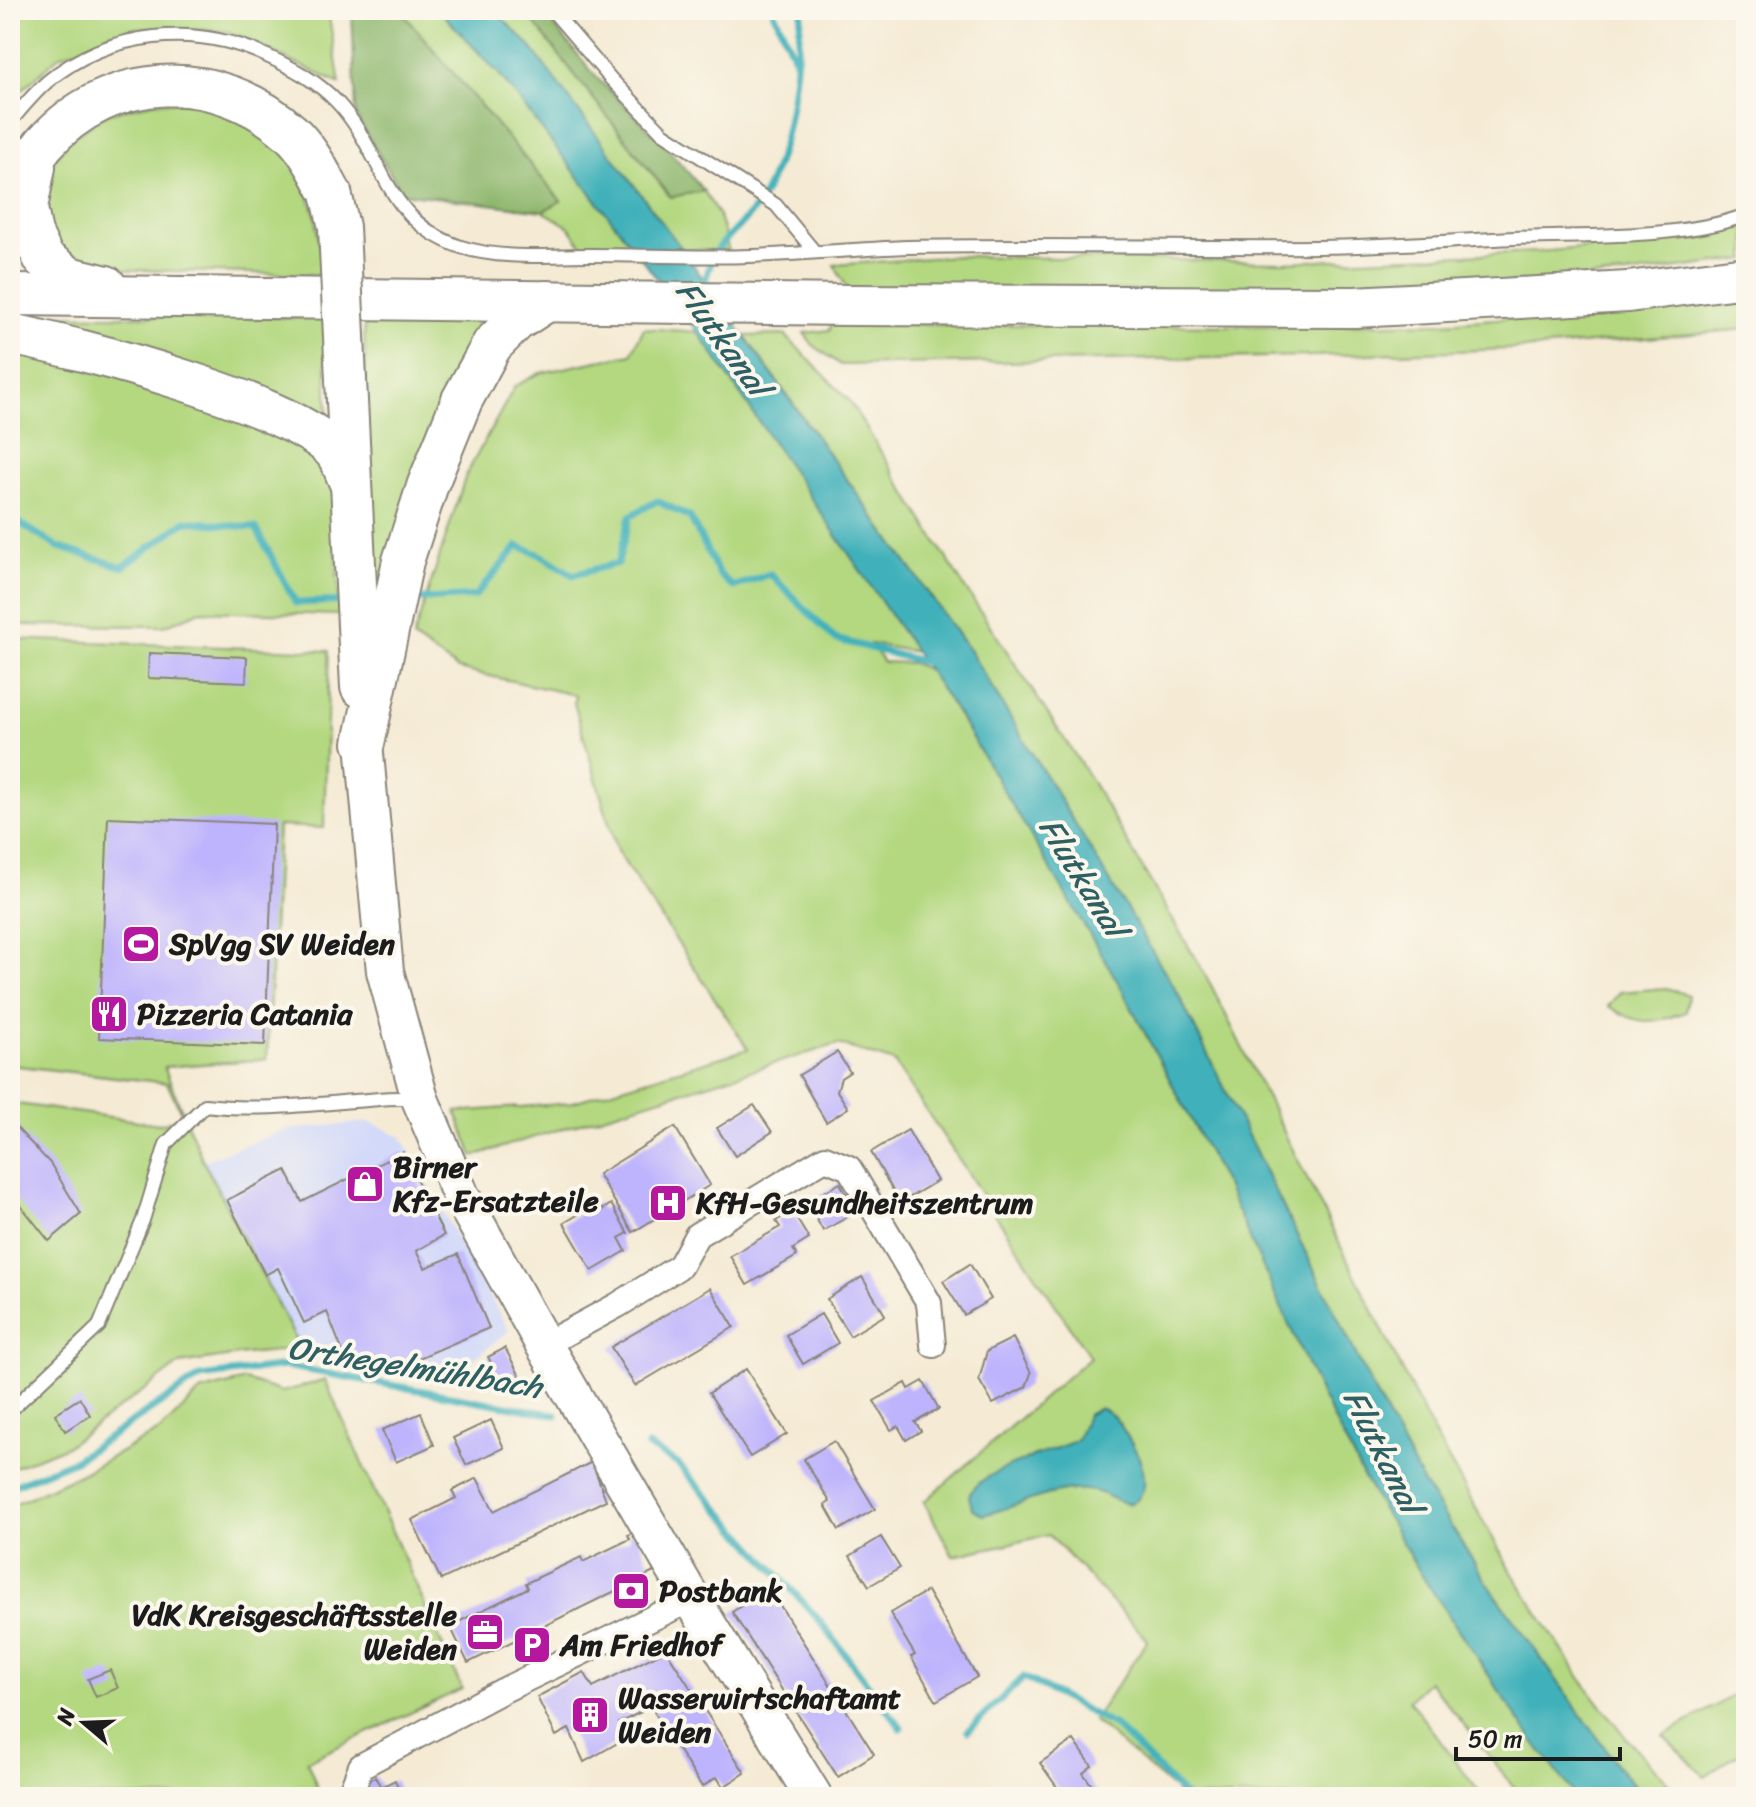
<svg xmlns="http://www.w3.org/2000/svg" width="1756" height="1807" viewBox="0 0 1756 1807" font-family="Sriracha,sans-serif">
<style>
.built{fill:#d2d9f9}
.green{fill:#b4d880;stroke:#687a4e;stroke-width:2}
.forest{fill:#8fb86e;stroke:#566a45;stroke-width:2}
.water{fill:#41b1ba;stroke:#2e666b;stroke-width:2}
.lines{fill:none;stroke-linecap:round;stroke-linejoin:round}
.stream{stroke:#41b1ba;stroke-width:7}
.building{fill:#beb4fd}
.lane-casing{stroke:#888478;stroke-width:16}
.street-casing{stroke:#888478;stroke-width:28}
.secondary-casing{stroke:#888478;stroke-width:40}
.primary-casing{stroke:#888478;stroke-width:44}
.lane{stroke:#fff;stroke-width:12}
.street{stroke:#fff;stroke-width:24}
.secondary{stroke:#fff;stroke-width:36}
.primary{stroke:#fff;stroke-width:40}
.primary-bridge-casing{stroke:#888478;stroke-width:44;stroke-linecap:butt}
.primary-bridge{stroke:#fff;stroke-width:40}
.labels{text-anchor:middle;stroke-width:8;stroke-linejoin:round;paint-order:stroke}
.poi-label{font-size:30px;font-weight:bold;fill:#1c1c1c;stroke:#fbf7ec;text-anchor:start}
.water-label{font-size:32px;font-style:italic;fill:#2d5f63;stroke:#fbf7ec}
</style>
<rect width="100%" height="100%" fill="#fbf7ec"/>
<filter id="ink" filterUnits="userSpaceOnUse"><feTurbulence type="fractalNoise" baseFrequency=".0125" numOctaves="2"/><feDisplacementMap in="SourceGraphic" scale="16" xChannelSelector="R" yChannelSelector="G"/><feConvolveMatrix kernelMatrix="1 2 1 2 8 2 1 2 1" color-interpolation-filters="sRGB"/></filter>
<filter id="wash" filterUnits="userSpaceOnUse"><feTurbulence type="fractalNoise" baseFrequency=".006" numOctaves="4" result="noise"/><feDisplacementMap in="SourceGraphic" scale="32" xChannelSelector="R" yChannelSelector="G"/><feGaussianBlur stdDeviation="1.8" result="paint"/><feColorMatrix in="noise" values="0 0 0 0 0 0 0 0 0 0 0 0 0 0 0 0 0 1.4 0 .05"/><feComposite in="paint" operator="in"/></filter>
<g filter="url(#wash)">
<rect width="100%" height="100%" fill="#f5ebd5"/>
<path class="built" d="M369,1122L401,1136L509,1331L474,1359L403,1377L325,1364L301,1349L203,1161L285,1130Z"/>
<g class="green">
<path d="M10,10H328L340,84L227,31L134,28L59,56L10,101Z"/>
<path d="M400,10H439L499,74L637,250H585L569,227L543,211L561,201Z"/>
<path d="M494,10H524L670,197L704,191L719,216L729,251L682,249L529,45Z"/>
<path d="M156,102H197L240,116L297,164L315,213L324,275L100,269L68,257L47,238L41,178L69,139L109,113Z"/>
<path d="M1746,223V259L1626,275L1398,291L848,290L834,265L957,256L1282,262L1538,252L1709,236Z"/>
<path d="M1746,296V329L1538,348L1314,356L841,365L813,345L804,333L830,330L831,324L1279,326L1442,323L1586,312Z"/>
<path d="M10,315L324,318L328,417L325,419Z"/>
<path d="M364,318L489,319L378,610L367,452Z"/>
<path d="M644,328L698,332L917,652L871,644L883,662L912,663L929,670L1000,782L1118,982L1227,1188L1317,1386L1366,1482L1421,1574L1524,1728L1576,1797H1522L1429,1681L1409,1700L1483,1797H1178L1175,1790L1093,1720L1148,1640L1049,1535L953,1556L924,1502L1090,1357L894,1062L838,1044L473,1156L456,1112L570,1103L748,1049L617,851L574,703L575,695L458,669L413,638L466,475L515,386L540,373L631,354Z"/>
<path d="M785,335L849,400L958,577L1088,775L1211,985L1432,1430L1513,1574L1581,1679L1627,1739L1681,1797H1645L1623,1773L1486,1581L1422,1481L1378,1399L1176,990L971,653L745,336Z"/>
<path d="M10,347L137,376L306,442L334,489L339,615L201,611L164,626L10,625Z"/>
<path d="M10,639L329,651L324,828L278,826L267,1059L164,1067L203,1161L301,1349L245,1354L180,1364L67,1446L10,1469V1103L160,1124L183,1117L167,1083L10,1065Z"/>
<path d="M1666,988L1688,995L1686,1012C1652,1023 1641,1027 1608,1006L1620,992Z"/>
<path d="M245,1380L282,1392L325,1380L462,1689L307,1761L321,1797H10V1506L81,1474L161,1430L200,1392Z"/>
<path d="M1746,1688V1749L1705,1776L1663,1736Z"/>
</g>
<g class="forest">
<path d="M352,10H400L561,201L543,211L402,193L356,116Z"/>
<path d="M524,10H541L598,79L662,142L704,191L671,197Z"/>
</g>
<g class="water">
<path d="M439,10H494L529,45L682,249L971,653L1176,990L1378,1399L1422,1481L1486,1581L1623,1773L1645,1797H1576L1524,1728L1421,1574L1366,1482L1317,1386L1227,1188L1118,982L959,716L698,332L499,74Z"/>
<path d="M1100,1408C1117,1414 1125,1433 1135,1449C1141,1460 1147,1477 1143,1490C1134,1514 1118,1500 1103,1494C1093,1490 1083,1489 1073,1490C1043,1493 1012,1508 983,1515L972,1508L969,1496C975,1472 1054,1451 1077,1440L1087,1415Z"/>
</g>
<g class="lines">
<g class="stream">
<path d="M773,10L795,59"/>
<path d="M705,281C708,271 711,260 716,252C728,233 749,220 760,201C794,142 794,74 802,10"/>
<path d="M10,517L58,547L123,567L186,521L256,528L296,603L344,601"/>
<path d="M409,600L475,596L518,546L541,555L573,575L618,563L630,516L657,501L690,517L719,574L733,587L770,574L835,639L932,664"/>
<path d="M648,1446L678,1464L820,1621L901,1728"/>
<path d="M10,1487L75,1460L200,1377L285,1366L556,1415"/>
<path d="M968,1731L1024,1677L1115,1726L1186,1797"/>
</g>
</g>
<g id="blocks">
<g class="building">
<path d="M149,653L247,657L246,682L148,678Z"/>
<path d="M108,817L274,824L265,1045L99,1038Z"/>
<path d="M837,1052L850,1072L841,1078L837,1091L848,1108L826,1122L799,1075Z"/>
<path d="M754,1105L772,1132L735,1156L717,1128Z"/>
<path d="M10,1121L50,1163L81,1214L49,1241L10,1192Z"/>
<path d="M675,1127L710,1185L633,1232L598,1174Z"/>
<path d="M908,1130L937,1181L900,1203L871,1152Z"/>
<path d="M403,1152L444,1235L416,1251L425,1268L458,1254L489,1328L391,1370L347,1363L327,1312L304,1323L278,1268L265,1275L227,1200L286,1170L302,1202Z"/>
<path d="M840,1183L856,1212L823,1231L807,1202Z"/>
<path d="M598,1203L602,1210L611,1204L628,1233L619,1238L626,1251L592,1271L564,1223Z"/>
<path d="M792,1211L809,1239L793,1249L797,1256L747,1285L730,1256L780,1227L776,1221Z"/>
<path d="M970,1264L991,1299L964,1315L943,1281Z"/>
<path d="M862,1277L885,1315L850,1336L827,1299Z"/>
<path d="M710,1288L734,1327L635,1386L611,1347Z"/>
<path d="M821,1314L838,1343L803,1364L786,1335Z"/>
<path d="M1013,1338L1031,1373L1026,1387L993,1404L979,1380L987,1351Z"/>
<path d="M505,1348L521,1378L504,1387L488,1357Z"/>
<path d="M746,1369L787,1434L750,1457L709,1393Z"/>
<path d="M923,1381L939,1409L915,1422L921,1431L906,1440L898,1426L891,1430L874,1401L906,1383L909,1389Z"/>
<path d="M80,1398L90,1415L65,1431L55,1414Z"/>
<path d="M421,1413L434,1445L396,1462L382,1430Z"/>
<path d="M491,1420L504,1448L466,1465L453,1438Z"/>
<path d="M834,1441L875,1509L839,1530L825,1505L830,1502L804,1459Z"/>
<path d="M592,1462L606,1500L441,1580L412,1520L456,1498L452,1491L477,1478L494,1511Z"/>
<path d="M635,1531L654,1572L468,1663L450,1626L528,1588L526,1583L581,1557L583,1562L630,1539L628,1535Z"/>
<path d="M881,1537L900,1568L869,1586L850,1556Z"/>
<path d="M769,1588L874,1754L838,1777L732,1612Z"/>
<path d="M927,1591L977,1677L936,1701L911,1657L915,1655L890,1613Z"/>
<path d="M666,1650L745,1773L723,1787L717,1777L702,1787L651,1707L619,1723L628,1737L584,1762L569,1729L556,1736L537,1697L584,1672L593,1687Z"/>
<path d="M110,1670L118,1688L96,1697L88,1679Z"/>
<path d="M1074,1740L1092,1766L1083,1773L1098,1794L1094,1797H1064L1040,1763Z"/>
<path d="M375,1777L381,1787L395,1780L403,1797H361L363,1782Z"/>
</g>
</g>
</g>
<g filter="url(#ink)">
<use href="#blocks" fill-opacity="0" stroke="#888478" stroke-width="2"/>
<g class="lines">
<g class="lane-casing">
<g id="lane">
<path d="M552,10L611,79L663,133L776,205L814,251"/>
<path d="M10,122C22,108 34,93 48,81C110,30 196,23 267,56C293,68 317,81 337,102C385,153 382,220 461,247C501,260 549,255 591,255C644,255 697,258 750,256C803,254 855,249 908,247C1045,244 1182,248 1319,247C1384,246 1450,241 1515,238C1582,235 1685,239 1746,215"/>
<path d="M10,1411L99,1326L143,1220L166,1144L205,1105C253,1111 306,1105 354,1101C376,1100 395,1096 416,1099"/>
</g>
</g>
<g class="street-casing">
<g id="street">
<path d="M544,1345L618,1305L680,1266L697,1235L825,1158L849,1168L929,1303L933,1345"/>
<path d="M349,1797L361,1766L502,1691L692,1599"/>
</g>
</g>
<g class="secondary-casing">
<path id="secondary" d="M364,743L385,971L420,1099L461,1196L544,1345L692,1599L814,1797"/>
</g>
<g class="primary-casing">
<g id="primary">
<path d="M35,167L27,208L32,234L44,259L69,277L106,286"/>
<path d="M10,202C21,183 30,161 44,144C110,69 218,67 291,133C308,149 320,173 331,193"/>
<path d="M10,295L849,305L1355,307L1628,292L1746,277"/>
<path d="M10,334C74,346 298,405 335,452C342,461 346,475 351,485"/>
<path d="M346,380L361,687"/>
<path d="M364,743L403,561L428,484L462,400L492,345L516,321L547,301"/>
</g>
</g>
<use href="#lane" class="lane"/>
<use href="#street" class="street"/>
<use href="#secondary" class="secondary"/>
<use href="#primary" class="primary"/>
<g class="primary-bridge-casing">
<path id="primary-bridge" d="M331,193L339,227L346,380"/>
</g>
<use href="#primary-bridge" class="primary-bridge"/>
</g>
</g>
<defs>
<g id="stadium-square" transform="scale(2)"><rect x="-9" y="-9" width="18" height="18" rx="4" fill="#b5179e" stroke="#fbf7ec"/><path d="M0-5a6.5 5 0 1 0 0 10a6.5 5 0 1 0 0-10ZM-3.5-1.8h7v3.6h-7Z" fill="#fff"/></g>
<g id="restaurant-square" transform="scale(2)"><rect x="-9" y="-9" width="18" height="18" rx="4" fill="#b5179e" stroke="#fbf7ec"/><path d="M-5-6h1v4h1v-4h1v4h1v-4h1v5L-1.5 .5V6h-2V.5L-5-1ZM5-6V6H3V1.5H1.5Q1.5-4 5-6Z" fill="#fff"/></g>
<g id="shop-square" transform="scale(2)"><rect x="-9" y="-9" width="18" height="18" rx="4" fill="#b5179e" stroke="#fbf7ec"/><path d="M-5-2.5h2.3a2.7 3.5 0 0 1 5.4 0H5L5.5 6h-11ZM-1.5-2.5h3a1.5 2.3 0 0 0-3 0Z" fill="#fff"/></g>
<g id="hospital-square" transform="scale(2)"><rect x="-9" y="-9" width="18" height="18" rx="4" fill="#b5179e" stroke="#fbf7ec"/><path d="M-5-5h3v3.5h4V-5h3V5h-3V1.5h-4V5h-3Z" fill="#fff"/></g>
<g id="bank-square" transform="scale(2)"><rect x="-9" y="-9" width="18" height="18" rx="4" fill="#b5179e" stroke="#fbf7ec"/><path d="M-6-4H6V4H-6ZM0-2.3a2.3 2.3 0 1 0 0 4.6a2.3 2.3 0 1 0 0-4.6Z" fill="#fff"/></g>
<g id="office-square" transform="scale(2)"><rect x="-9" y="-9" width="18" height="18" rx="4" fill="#b5179e" stroke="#fbf7ec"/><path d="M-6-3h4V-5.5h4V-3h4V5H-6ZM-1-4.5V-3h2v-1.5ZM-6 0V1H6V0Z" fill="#fff"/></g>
<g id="parking-square" transform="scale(2)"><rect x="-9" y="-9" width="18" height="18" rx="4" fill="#b5179e" stroke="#fbf7ec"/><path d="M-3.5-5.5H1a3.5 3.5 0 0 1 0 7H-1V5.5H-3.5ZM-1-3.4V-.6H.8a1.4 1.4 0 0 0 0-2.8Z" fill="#fff"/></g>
<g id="building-square" transform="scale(2)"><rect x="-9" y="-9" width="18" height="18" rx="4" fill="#b5179e" stroke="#fbf7ec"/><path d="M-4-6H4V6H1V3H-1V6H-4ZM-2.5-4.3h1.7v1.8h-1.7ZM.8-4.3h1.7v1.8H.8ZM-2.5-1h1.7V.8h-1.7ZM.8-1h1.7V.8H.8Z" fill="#fff"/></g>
</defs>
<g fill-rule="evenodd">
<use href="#stadium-square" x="141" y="944"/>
<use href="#restaurant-square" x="109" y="1014"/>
<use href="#shop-square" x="365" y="1184"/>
<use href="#hospital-square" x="668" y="1203"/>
<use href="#bank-square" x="631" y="1591"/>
<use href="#office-square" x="485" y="1632"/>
<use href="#parking-square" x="532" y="1645"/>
<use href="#building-square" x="590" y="1715"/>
</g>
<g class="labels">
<g class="poi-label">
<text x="169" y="954">SpVgg SV Weiden</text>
<text x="137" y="1024">Pizzeria Catania</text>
<text x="393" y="1177">Birner<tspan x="393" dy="34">Kfz-Ersatzteile</tspan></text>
<text x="696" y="1213">KfH-Gesundheitszentrum</text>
<text x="659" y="1601">Postbank</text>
<text x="457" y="1625" text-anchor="end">VdK Kreisgeschäftsstelle<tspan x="457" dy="34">Weiden</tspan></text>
<text x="560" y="1655">Am Friedhof</text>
<text x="618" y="1708">Wasserwirtschaftamt<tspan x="618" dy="34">Weiden</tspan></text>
</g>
<g class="water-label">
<text transform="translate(723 338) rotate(54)" y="11">Flutkanal</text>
<text transform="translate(1083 877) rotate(58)" y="11">Flutkanal</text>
<text transform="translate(415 1367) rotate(9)" y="11">Orthegelmühlbach</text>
<text transform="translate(1383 1451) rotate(63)" y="11">Flutkanal</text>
</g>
</g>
<rect width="1756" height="1807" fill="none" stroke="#fbf7ec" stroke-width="40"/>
<g transform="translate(84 1723) rotate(289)" stroke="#fbf7ec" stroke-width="6" paint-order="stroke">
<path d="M0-6L14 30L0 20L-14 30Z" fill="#1c1c1c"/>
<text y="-12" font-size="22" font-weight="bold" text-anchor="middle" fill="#1c1c1c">N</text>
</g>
<path d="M1456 1747v12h164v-12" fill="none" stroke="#1c1c1c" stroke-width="4"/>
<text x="1468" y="1747" font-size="24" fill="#1c1c1c" stroke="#fbf7ec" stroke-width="6" paint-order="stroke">50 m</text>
</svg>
